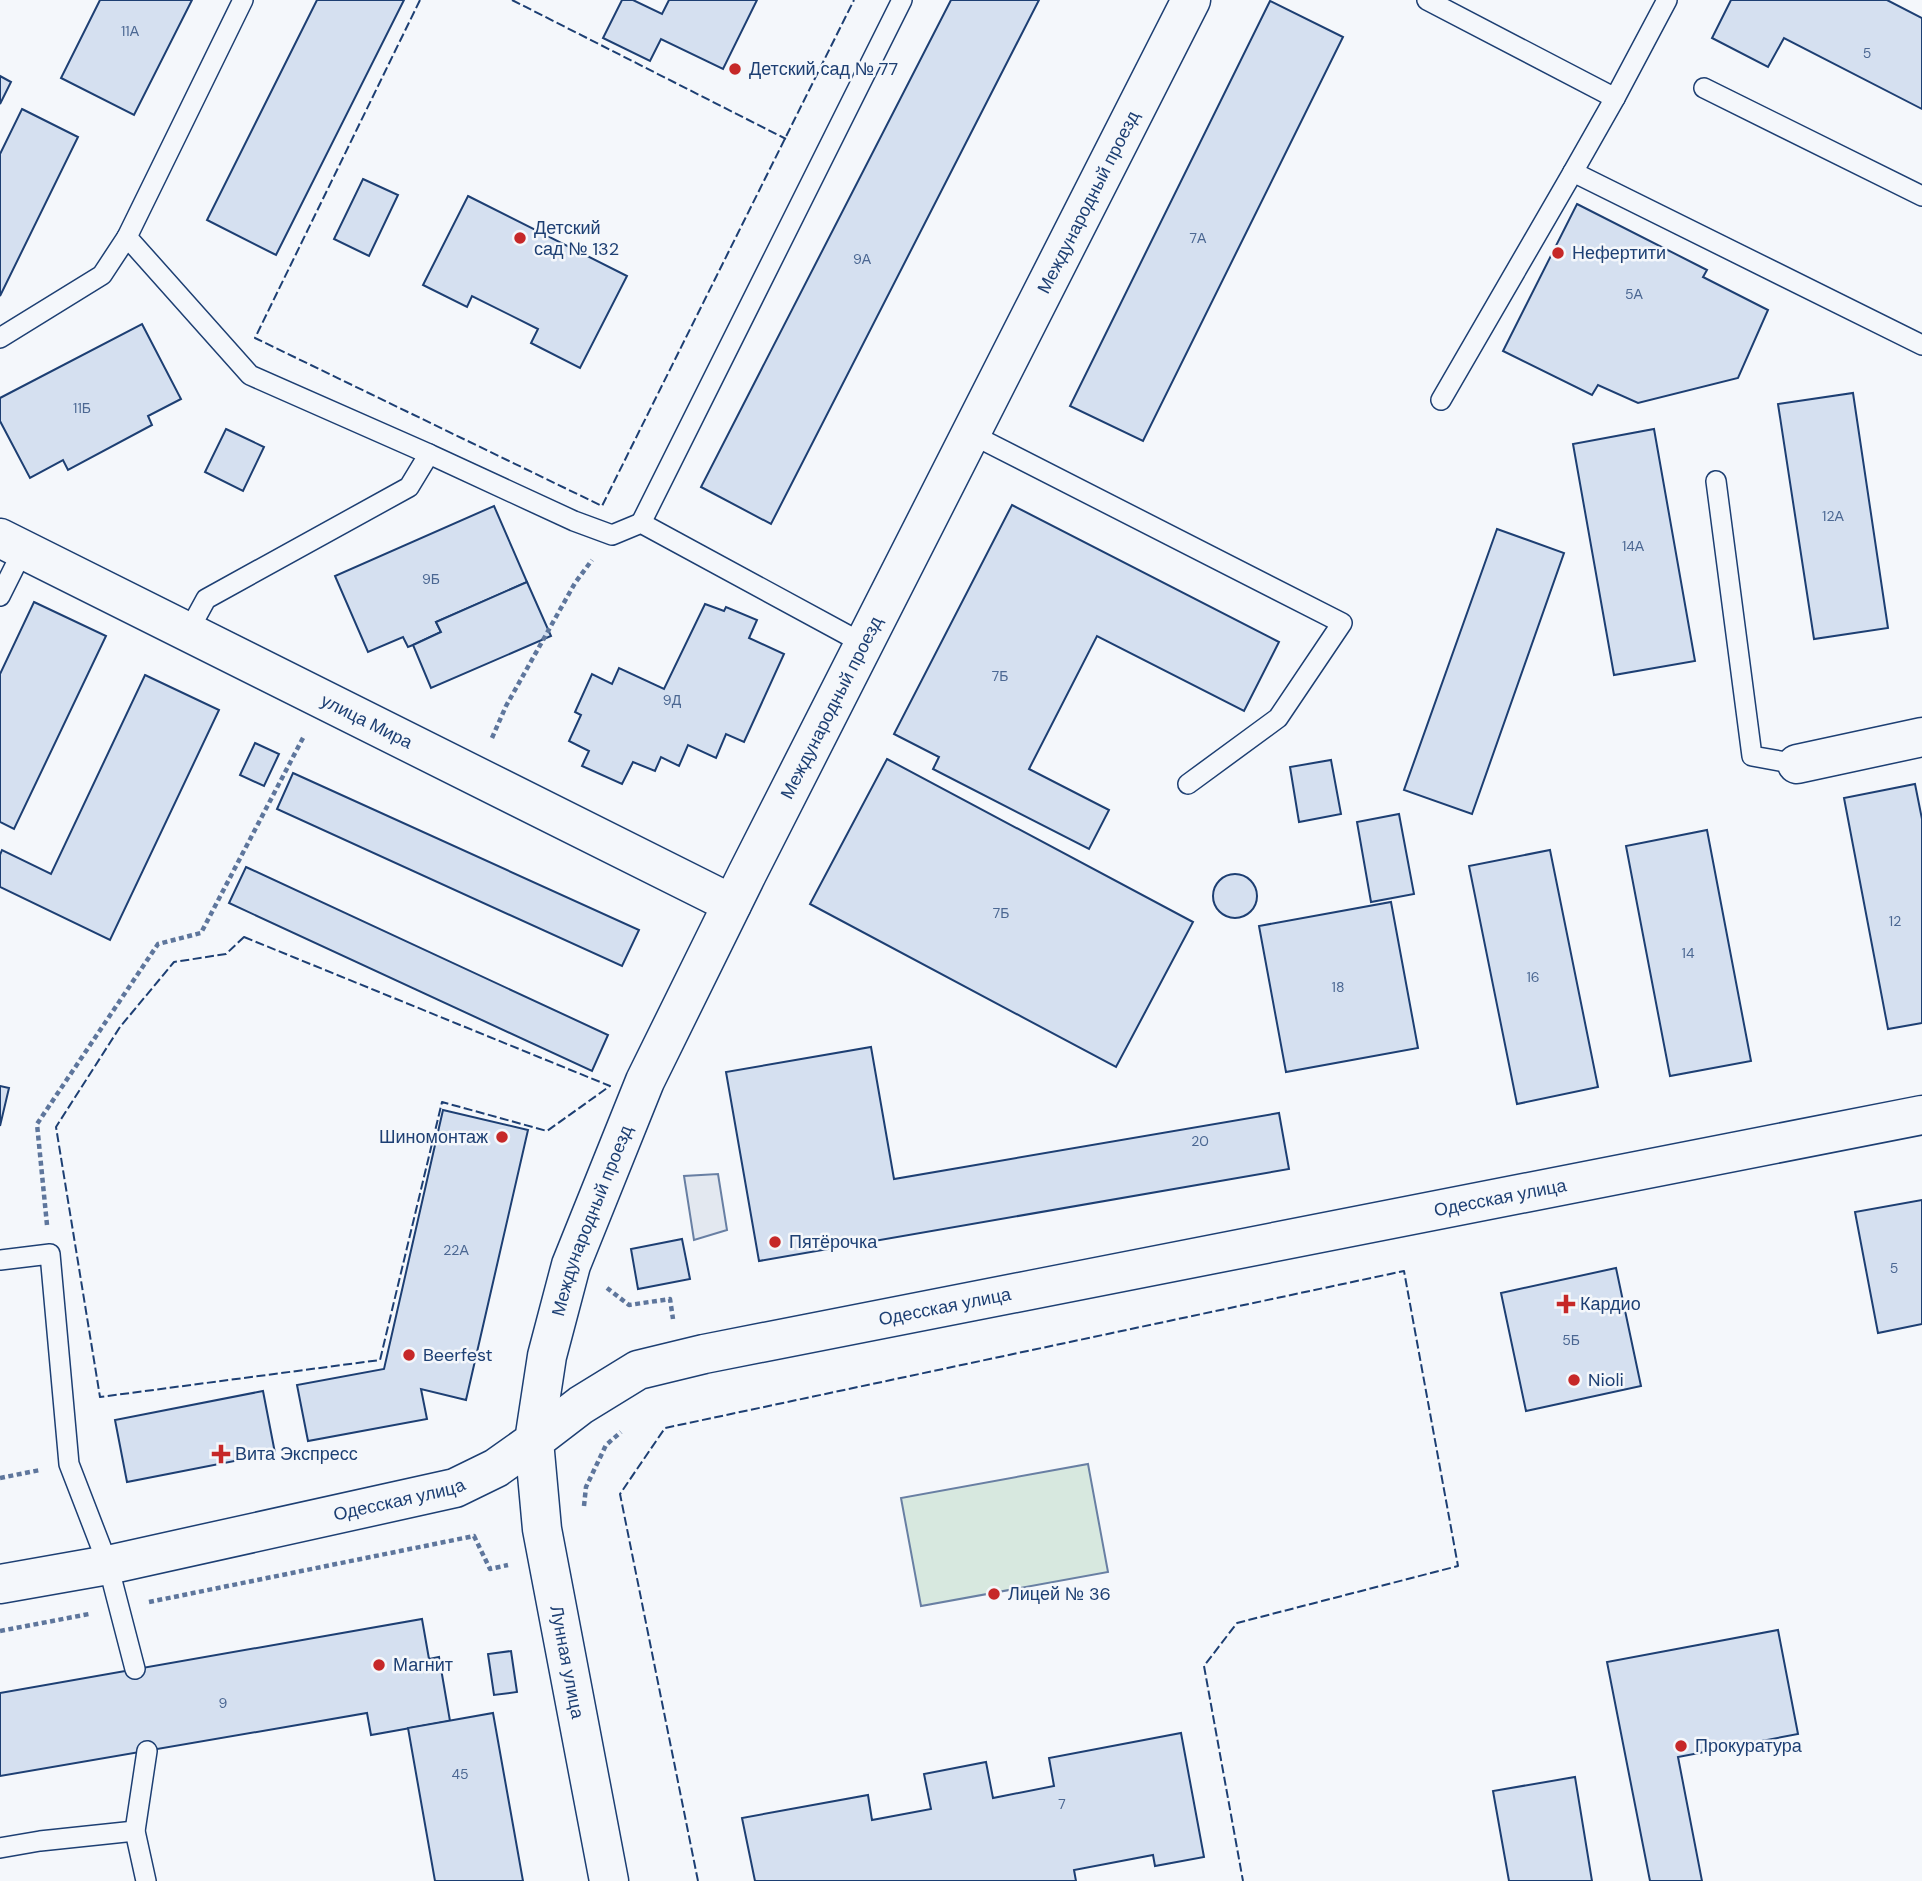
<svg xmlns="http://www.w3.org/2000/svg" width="1922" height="1881" viewBox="0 0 1922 1881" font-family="'DM Sans',sans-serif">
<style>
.green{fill:#d7e8df;stroke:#687fa3;stroke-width:2}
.parking{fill:#e3e8f0;stroke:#687fa3;stroke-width:2}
.building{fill:#d5e0f0;stroke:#1d3f73;stroke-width:2}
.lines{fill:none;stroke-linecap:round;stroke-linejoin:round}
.service-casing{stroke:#1d3f73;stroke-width:22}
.minor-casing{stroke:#1d3f73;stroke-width:41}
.tertiary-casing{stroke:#1d3f73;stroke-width:41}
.path{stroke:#5e769c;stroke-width:4.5;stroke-dasharray:5 3.5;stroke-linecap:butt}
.service{stroke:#f4f7fb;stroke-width:19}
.minor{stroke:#f4f7fb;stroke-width:38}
.tertiary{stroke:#f4f7fb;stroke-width:38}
.fence{stroke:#1d3f73;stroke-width:2;stroke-dasharray:9 3.5;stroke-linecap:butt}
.poi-dot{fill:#c62828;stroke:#f4f7fb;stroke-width:2.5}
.labels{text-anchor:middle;stroke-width:5;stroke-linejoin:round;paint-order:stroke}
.number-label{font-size:14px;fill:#4b6792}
.poi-label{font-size:18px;fill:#1d3f73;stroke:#f4f7fb;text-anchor:start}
.street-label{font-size:18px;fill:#1d3f73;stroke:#f4f7fb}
</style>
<rect width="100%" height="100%" fill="#f4f7fb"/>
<path class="green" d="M1088,1464L1108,1572L921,1606L901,1498Z"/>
<path class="parking" d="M718,1174L727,1230L694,1240L684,1176Z"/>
<g class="building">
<path d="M100,0H192L134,115L61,78Z"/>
<path d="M317,0H404L276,255L207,220Z"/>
<path d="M622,0H633L662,14L669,0H757L723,69L661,39L650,61L603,38Z"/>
<path d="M951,0H1039L771,524L701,487Z"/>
<path d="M1731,0H1887L1922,18V109L1784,38L1768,67L1712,38Z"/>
<path d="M1270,1L1343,37L1143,441L1070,406Z"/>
<path d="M0,76L11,82L0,104Z"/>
<path d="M22,109L78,137L0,296V154Z"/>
<path d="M363,179L398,195L369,256L334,239Z"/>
<path d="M468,196L627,276L580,368L531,343L538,329L472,296L467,307L423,285Z"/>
<path d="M1577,204L1707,270L1703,277L1768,310L1738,378L1638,403L1598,385L1592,395L1503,351Z"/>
<path d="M142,324L181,399L148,416L152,425L68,470L63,460L30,478L0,421V398Z"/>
<path d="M1853,393L1888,628L1814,639L1778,404Z"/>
<path d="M226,429L264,447L243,491L205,472Z"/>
<path d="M1654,429L1695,661L1614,675L1573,444Z"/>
<path d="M1012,505L1279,642L1244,711L1097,636L1029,769L1109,810L1089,849L933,769L939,757L894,734Z"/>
<path d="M494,506L527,582L436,622L441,632L413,645L408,647L403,637L368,652L335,576Z"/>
<path d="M1497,529L1564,553L1472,814L1404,790Z"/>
<path d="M527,582L551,636L431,688L413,645L441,632L436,622Z"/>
<path d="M34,602L106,636L14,829L0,822V674Z"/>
<path d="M705,604L724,611L726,607L757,620L749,638L784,654L744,742L726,734L716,758L688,745L679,766L661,757L655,771L633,762L622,784L582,766L589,751L569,741L581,715L575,712L592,674L612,684L619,668L664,689Z"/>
<path d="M145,675L219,710L110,940L0,887V855L2,850L51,874Z"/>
<path d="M255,743L279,754L264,786L240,775Z"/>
<path d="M887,759L1193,922L1116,1067L810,904Z"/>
<path d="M1331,760L1341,814L1299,822L1290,767Z"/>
<path d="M293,773L639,930L622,966L277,809Z"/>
<path d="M1915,784L1922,819V1023L1888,1029L1844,798Z"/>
<path d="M1399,814L1414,894L1371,902L1357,822Z"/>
<path d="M1707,830L1751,1061L1670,1076L1626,846Z"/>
<path d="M1550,850L1598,1087L1517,1104L1469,866Z"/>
<path d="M246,867L608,1035L592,1071L229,903Z"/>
<circle cx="1235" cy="896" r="22"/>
<path d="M1391,902L1418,1048L1286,1072L1259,926Z"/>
<path d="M871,1047L894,1179L1279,1113L1289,1169L759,1261L726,1072Z"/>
<path d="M0,1086L9,1088L0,1126Z"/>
<path d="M443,1110L528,1130L466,1400L421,1389L427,1419L308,1441L297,1385L384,1369Z"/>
<path d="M1922,1200V1324L1878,1333L1855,1212Z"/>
<path d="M682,1239L690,1279L638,1289L631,1249Z"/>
<path d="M1616,1268L1641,1386L1526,1411L1501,1293Z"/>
<path d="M263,1391L275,1453L127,1482L115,1420Z"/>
<path d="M422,1619L429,1659L439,1657L450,1721L371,1735L367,1713L0,1776V1693Z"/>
<path d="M1778,1630L1798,1734L1678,1757L1702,1881H1650L1607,1662Z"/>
<path d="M511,1651L517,1692L494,1695L488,1654Z"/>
<path d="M493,1713L523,1881H435L408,1728Z"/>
<path d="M1181,1733L1204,1857L1155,1866L1153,1855L1074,1870L1076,1881H755L742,1818L868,1795L872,1820L931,1809L924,1774L986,1762L993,1798L1054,1786L1049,1758Z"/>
<path d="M1575,1777L1592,1881H1509L1493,1791Z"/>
</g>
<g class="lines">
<g class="service-casing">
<g id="service">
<path d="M1427,0L1615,98"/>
<path d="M1704,88L1922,196"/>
<path d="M1573,172L1615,98L1667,0"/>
<path d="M127,237L243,0"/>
<path d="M0,338L102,275L127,237L250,375L429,454"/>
<path d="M1441,400L1573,172L1922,345"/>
<path d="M971,434L1342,623L1278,718L1188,784"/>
<path d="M1716,481L1752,756L1797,764"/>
<path d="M641,523L902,0"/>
<path d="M0,596L23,550"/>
<path d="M188,632L206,599L409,487L429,454L574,521L612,535L641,523L864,644"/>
<path d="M0,1260L50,1254L69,1464L108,1565L135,1669"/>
<path d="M0,1848L40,1841L135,1831"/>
<path d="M146,1881L135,1831L147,1751"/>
</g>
</g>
<g class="minor-casing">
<g id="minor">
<path id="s1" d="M0,538L732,904"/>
<path d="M1797,764L1922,737"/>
<path id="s2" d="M0,1584L108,1565L455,1488L496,1468L534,1441L547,1356L571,1265L645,1081L747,874L1191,0"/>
</g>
</g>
<g class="tertiary-casing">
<g id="tertiary">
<path id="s3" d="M609,1881L542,1529L534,1441L581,1405L638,1370L704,1354L1922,1115"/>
</g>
</g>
<g class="path">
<path d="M492,738L506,706L575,583L592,560"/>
<path d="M47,1225L37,1124L158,944L201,933L304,736"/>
<path d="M607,1288L629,1305L670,1299L673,1319"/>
<path d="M0,1478L40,1470"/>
<path d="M584,1506L586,1487L606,1445L621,1432"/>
<path d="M149,1602L474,1536L490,1569L508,1565"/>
<path d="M0,1631L89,1614"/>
</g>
<use href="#service" class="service"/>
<use href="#minor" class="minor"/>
<use href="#tertiary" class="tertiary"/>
<g class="fence">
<path d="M420,0L255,338L602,506L854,0"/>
<path d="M512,0L786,139"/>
<path d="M244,937L610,1086L547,1131L442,1102L380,1360L100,1397L56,1127L120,1027L174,962L226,954Z"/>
<path d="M698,1881L620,1494L665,1428L1404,1271L1458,1566L1237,1623L1204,1666L1243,1881"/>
</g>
</g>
<g class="poi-dot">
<circle cx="735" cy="69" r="7"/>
<circle cx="520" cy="238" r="7"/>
<circle cx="1558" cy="253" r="7"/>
<circle cx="502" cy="1137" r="7"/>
<circle cx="775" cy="1242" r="7"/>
<path d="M1562.5 1293.5h7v7h7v7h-7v7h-7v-7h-7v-7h7z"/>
<circle cx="409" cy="1355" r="7"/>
<circle cx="1574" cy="1380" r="7"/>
<path d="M217.5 1443.5h7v7h7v7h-7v7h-7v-7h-7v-7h7z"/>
<circle cx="994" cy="1594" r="7"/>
<circle cx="379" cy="1665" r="7"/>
<circle cx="1681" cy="1746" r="7"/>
</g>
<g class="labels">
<g class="number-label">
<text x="130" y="36">11А</text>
<text x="1867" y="58">5</text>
<text x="1198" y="243">7А</text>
<text x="862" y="264">9А</text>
<text x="1634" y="299">5А</text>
<text x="82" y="413">11Б</text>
<text x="1833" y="521">12А</text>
<text x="1633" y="551">14А</text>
<text x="431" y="584">9Б</text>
<text x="1000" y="681">7Б</text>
<text x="672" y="705">9Д</text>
<text x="1001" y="918">7Б</text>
<text x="1895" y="926">12</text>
<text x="1688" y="958">14</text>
<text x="1533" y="982">16</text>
<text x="1338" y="992">18</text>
<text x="1200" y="1146">20</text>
<text x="456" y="1255">22А</text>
<text x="1894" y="1273">5</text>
<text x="1571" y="1345">5Б</text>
<text x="223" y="1708">9</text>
<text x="460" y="1779">45</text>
<text x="1062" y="1809">7</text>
</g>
<g class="poi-label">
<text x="749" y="75">Детский сад № 77</text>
<text x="534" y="234">Детский<tspan x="534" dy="21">сад № 132</tspan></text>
<text x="1572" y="259">Нефертити</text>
<text x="488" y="1143" text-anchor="end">Шиномонтаж</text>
<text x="789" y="1248">Пятёрочка</text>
<text x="1580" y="1310">Кардио</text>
<text x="423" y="1361">Beerfest</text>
<text x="1588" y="1386">Nioli</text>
<text x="235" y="1460">Вита Экспресс</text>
<text x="1008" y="1600">Лицей № 36</text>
<text x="393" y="1671">Магнит</text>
<text x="1695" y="1752">Прокуратура</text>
</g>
<g class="street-label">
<text dy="6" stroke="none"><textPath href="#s2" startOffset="1920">Международный проезд</textPath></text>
<text dy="6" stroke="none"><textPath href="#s2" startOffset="1353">Международный проезд</textPath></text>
<text dy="6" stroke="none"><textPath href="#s1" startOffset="410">улица Мира</textPath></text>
<text dy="6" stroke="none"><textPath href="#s3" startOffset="1452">Одесская улица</textPath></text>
<text dy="6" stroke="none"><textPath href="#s2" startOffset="786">Международный проезд</textPath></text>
<text dy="6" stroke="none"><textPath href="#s3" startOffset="886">Одесская улица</textPath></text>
<text dy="6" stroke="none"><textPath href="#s2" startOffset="408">Одесская улица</textPath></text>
<text transform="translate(567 1662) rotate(79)" y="6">Лунная улица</text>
</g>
</g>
</svg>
